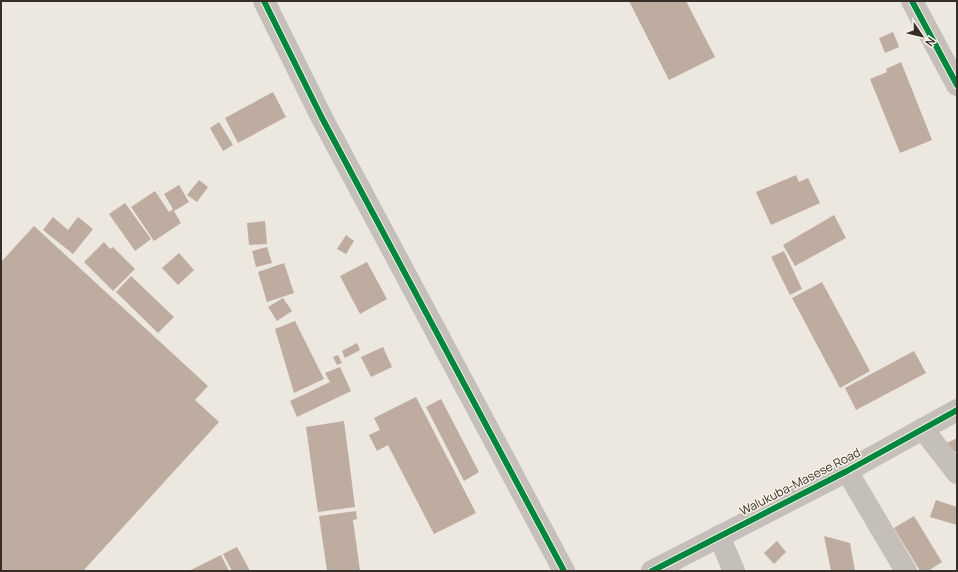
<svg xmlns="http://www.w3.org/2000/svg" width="958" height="572" viewBox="0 0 958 572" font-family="Manrope,sans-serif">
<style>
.building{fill:#bfaca1}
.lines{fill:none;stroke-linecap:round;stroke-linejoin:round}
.minor{stroke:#c5bfb9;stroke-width:22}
.cycleway-casing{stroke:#f9f2e7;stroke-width:8}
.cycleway{stroke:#00873e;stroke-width:6}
.labels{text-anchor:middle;stroke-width:3;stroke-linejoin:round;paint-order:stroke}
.street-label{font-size:12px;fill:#352d27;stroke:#f9f2e7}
</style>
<rect width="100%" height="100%" fill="#ece7df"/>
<g class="building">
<path d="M629,1H686L715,57L669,80Z"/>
<path d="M893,32L899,47L885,53L879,38Z"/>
<path d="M901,62L932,140L900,153L870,79L887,72L886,69Z"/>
<path d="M273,92L286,117L238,143L225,118Z"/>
<path d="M219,122L233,145L223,151L210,128Z"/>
<path d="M796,175L799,182L808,178L820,203L771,225L756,192Z"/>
<path d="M199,180L208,187L197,202L187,195Z"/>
<path d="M179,185L189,202L174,211L181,223L154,241L131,207L155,191L169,212L173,209L164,194Z"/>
<path d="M125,203L151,239L135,251L109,214Z"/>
<path d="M834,215L846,238L795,266L783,245Z"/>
<path d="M53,217L68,230L78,217L93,229L73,254L43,230Z"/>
<path d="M265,221L267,244L249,245L247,223Z"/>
<path d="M34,226L208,386L195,400L219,422L83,571H1V262Z"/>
<path d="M346,235L354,241L346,254L337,249Z"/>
<path d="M104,242L110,249L113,247L135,269L113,291L84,262Z"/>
<path d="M267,247L272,263L256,267L252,251Z"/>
<path d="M784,251L802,289L790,295L771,257Z"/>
<path d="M179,253L194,270L178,285L162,268Z"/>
<path d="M367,262L387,299L360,314L340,276Z"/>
<path d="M284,263L294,293L267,302L258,272Z"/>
<path d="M131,276L174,317L158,333L116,292Z"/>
<path d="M822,282L870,371L840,388L792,298Z"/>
<path d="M283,298L292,311L277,321L268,307Z"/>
<path d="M295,321L324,379L294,393L275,329Z"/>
<path d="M357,343L360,350L345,358L342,351Z"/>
<path d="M383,347L392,367L371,377L361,357Z"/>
<path d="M914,351L926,373L856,410L845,388Z"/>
<path d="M338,355L342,363L337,365L333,357Z"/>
<path d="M340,367L351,391L297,417L290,401L330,382L325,373Z"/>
<path d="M416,397L476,513L434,534L388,445L377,451L369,435L380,430L374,418Z"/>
<path d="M441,399L479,472L464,481L426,407Z"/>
<path d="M344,421L355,507L318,512L306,427Z"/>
<path d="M957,438V451L946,457L941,446Z"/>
<path d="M936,500L957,507V525L930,517Z"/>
<path d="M356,511L357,519L353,520L360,571H327L319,516Z"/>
<path d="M914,516L942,562L928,571H920L894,528Z"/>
<path d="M824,536L850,543L855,571H831Z"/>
<path d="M777,541L786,552L774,564L764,553Z"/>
<path d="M237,547L250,571H232L223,554Z"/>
<path d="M221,555L229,571H189Z"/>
</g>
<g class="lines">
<g class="minor">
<path d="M264,1L322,118L564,571"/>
<path d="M912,1L957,85"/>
<path d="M923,429L957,473"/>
<path d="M847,471L906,571"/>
<path d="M719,536L734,571"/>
<path d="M652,571L847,471L957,410"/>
</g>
<g class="cycleway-casing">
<g id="cycleway">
<path d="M264,1L322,118L564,571"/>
<path d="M912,1L957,85"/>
<path d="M652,571L847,471L957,410"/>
</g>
</g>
<use href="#cycleway" class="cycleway"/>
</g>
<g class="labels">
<g class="street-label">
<text transform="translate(800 482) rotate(-27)" y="4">Walukuba-Masese Road</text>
</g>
</g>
<rect width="958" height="572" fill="none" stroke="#352d27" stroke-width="4"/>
<g transform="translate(922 36) rotate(125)" stroke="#f9f2e7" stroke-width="3" paint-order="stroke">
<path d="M0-3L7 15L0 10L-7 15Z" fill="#352d27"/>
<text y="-6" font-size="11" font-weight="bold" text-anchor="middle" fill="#352d27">N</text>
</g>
</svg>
